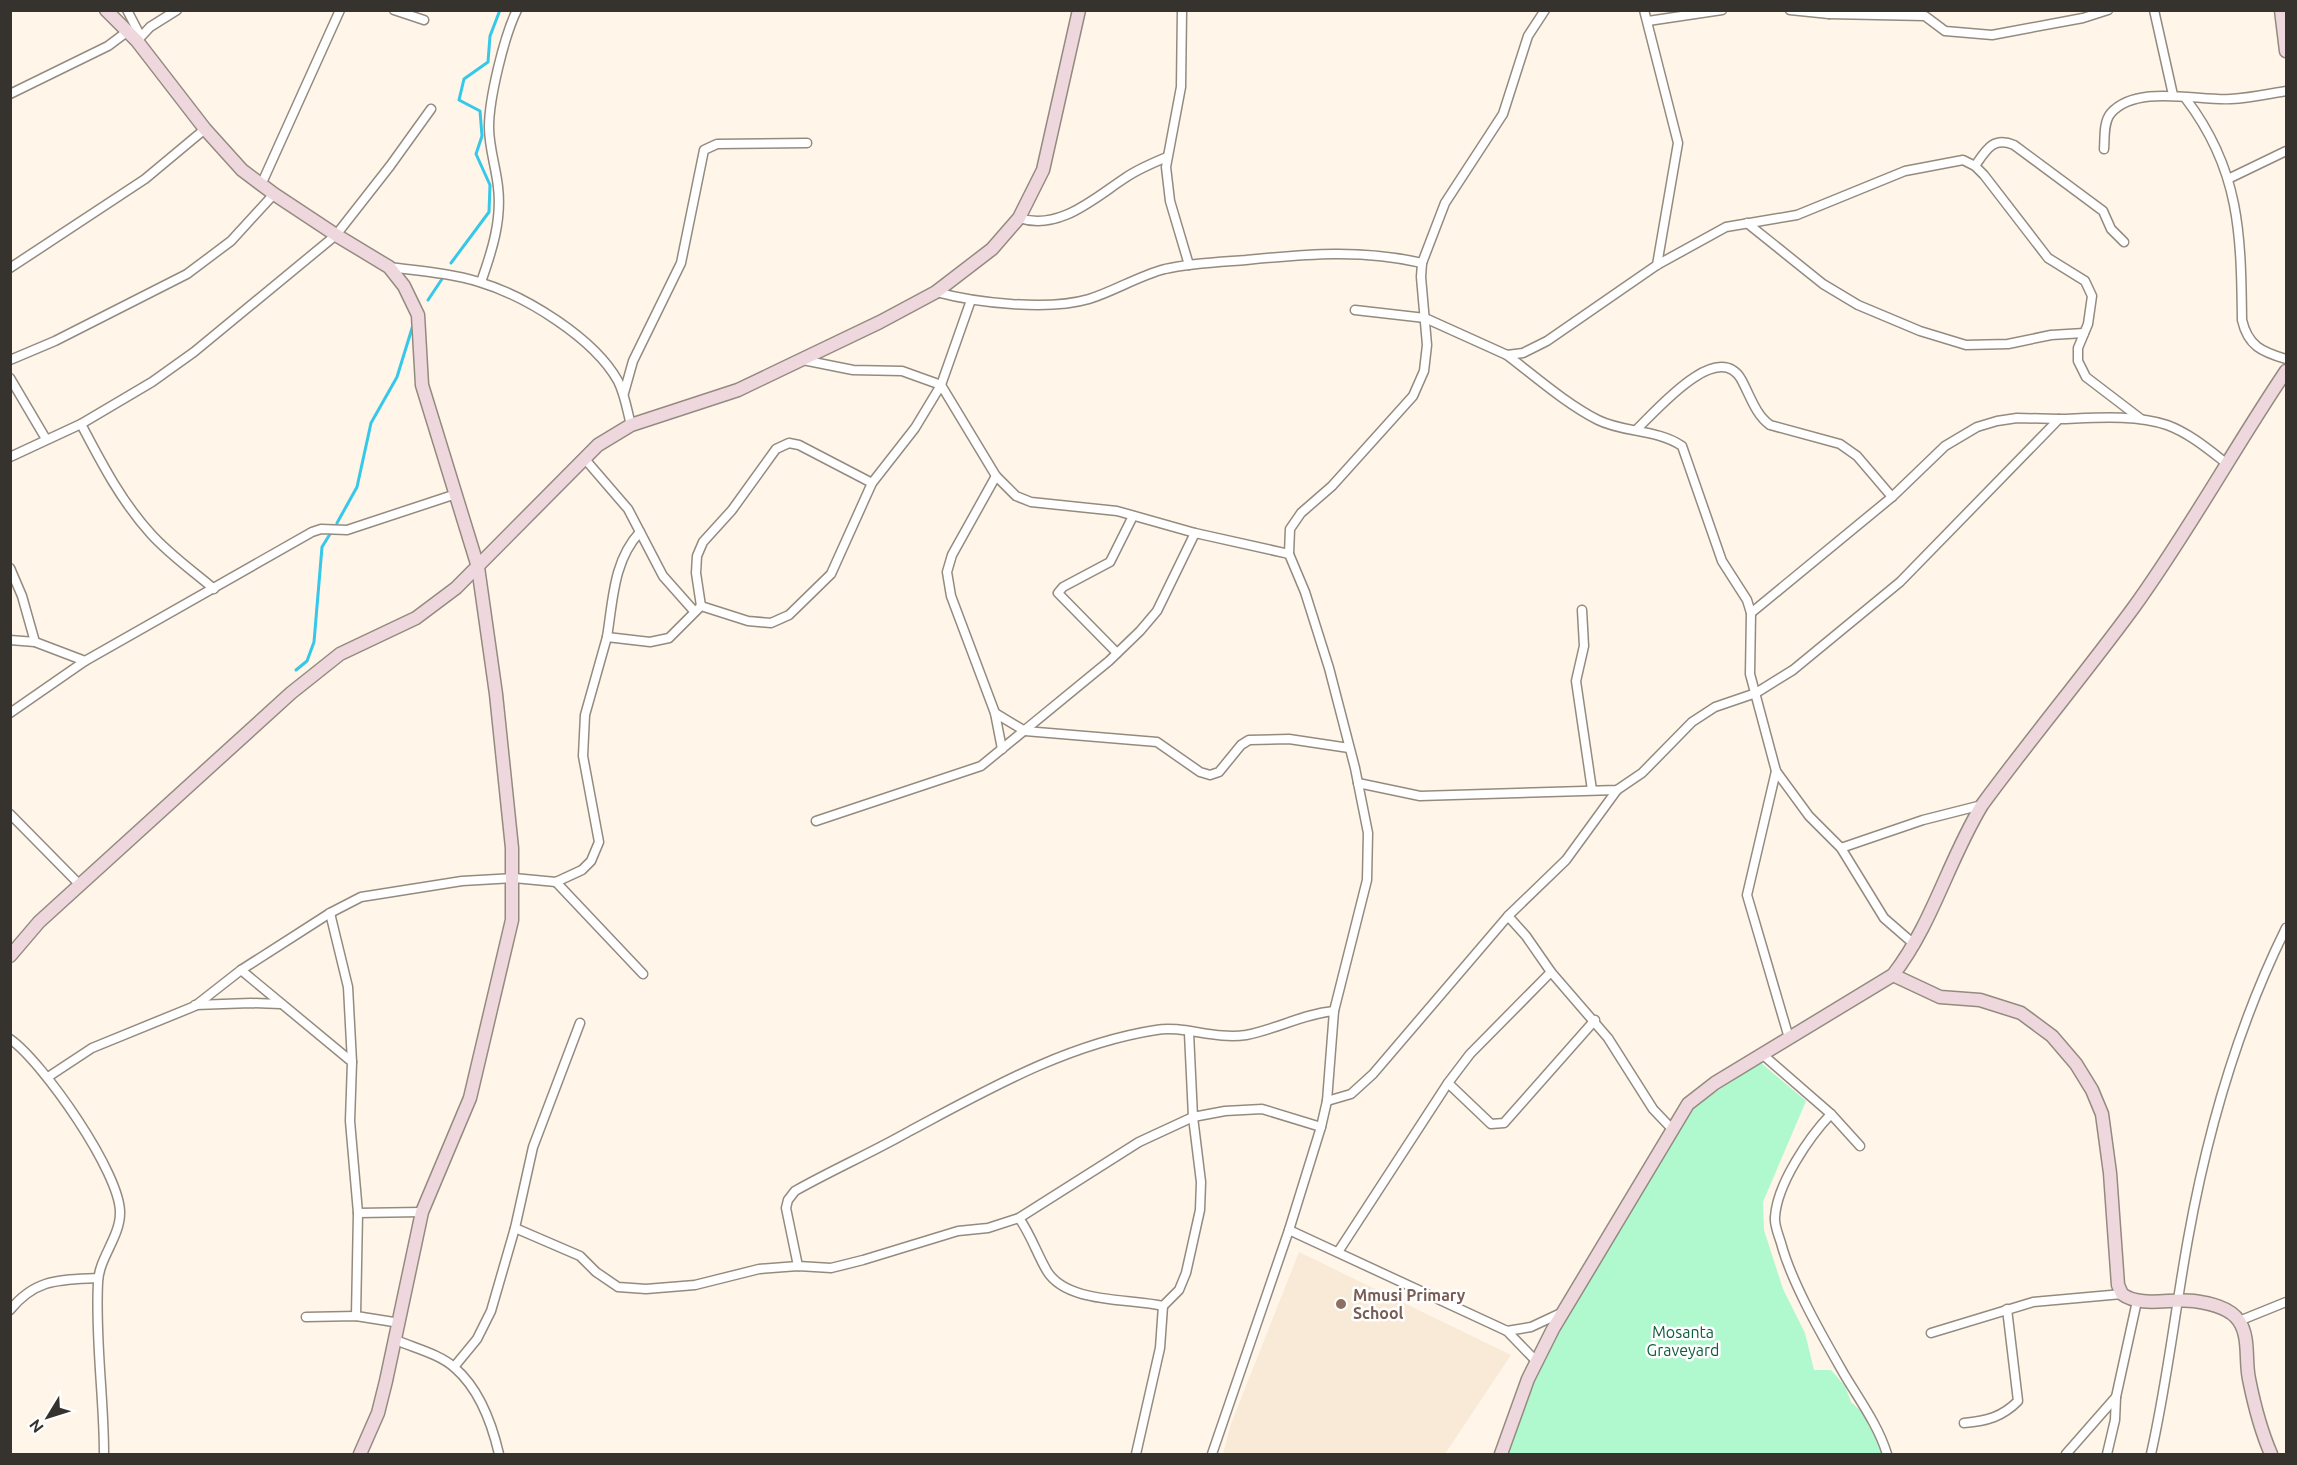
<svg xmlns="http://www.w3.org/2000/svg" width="2297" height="1465" viewBox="0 0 2297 1465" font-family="Ubuntu,sans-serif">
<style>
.built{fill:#f9ead7}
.green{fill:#b0f9cf}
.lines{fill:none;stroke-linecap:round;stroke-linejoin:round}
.stream{stroke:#36c8e8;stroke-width:3}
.street-casing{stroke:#948b80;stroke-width:11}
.secondary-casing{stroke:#948b80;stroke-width:15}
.street{stroke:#fff;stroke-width:8}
.secondary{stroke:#efd7de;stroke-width:12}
.education-dot{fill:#8d6e63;stroke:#fff;stroke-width:2}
.labels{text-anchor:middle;stroke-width:5;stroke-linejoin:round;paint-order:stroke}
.education-label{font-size:16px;font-weight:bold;fill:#785e54;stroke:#fff;text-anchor:start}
.park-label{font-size:16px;fill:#0c5e3c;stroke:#fff}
</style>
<rect width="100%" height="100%" fill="#fff5e8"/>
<path class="built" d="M1299,1252L1511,1355L1445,1454H1223L1231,1424Z"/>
<path class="green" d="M1760,1062L1806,1101L1763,1202L1764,1230L1783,1289L1805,1333L1814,1370H1831L1845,1386L1851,1402L1874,1423L1884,1454H1501L1524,1394L1554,1337L1688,1111Z"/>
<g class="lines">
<g class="stream">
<path d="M451,263L489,212L490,185L476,154L482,136L480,111L459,100L464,79L488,62L490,36L500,10"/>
<path d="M428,300L442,279"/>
<path d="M337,523L357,487L371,423L397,377L413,325"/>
<path d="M296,670L307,661L314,642L322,547L330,534"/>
</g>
<g class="street-casing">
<g id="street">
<path d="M127,10L140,35"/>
<path d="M394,10L424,20"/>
<path d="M1182,10L1181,87L1166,167L1170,201L1189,265"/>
<path d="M1644,10L1678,143L1657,265"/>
<path d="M1790,10L1829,14V11"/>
<path d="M2154,10L2173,95"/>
<path d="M1829,14L1925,16L1945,31L1992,35L2083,18L2108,10"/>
<path d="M1648,21L1722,10"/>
<path d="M137,41L150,27L177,10"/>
<path d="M10,94L108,46L128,31"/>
<path d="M2186,99C2240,170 2241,234 2242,320C2248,346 2262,352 2286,359"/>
<path d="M2104,149C2105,139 2103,122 2111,113C2137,84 2197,101 2231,99C2250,98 2268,94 2286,91"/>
<path d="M1975,166C1986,150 1993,136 2014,145L2103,211L2111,229L2124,242"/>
<path d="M2228,179L2286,151"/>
<path d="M261,185L340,10"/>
<path d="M1019,218C1059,231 1093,199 1125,178C1138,169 1153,163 1167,157"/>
<path d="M1747,223L1823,284L1858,305L1920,331L1966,345L2008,344L2051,335L2084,333"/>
<path d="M389,267C419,271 450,273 479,282C526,296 594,338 618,381C625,395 627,410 631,425"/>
<path d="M10,268L145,179L205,129"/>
<path d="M481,282C492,251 502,220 498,187C496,167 489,148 489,127C489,99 504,36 517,10"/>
<path d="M936,292C977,303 1048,311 1089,299C1115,291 1138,276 1165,269C1191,263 1219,262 1246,260C1307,254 1362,249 1422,263"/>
<path d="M1355,310L1425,318L1507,355L1523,353L1547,341L1657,265L1726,227L1797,215L1905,171L1963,160L1975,166L1984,175L2048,258L2085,281L2092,296L2088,324L2078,348V361L2086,377L2141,419"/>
<path d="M1507,355C1536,377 1565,403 1598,420C1624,433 1657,429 1682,446L1722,561L1747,600L1751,613L1750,674L1776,771L1809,816L1841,848L1884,918L1915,945"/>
<path d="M10,360L55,341L187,274L231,241L274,194"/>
<path d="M803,360L853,370L902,371L941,385L996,476L1016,496L1031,502L1117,511L1195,533L1289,554"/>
<path d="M10,378L46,439"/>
<path d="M624,393L633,361L681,263L704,150L717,144L807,143"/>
<path d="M81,424C101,462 121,501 151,534C170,555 193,571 214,589"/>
<path d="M1636,430C1656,411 1717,339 1741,379C1750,395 1755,414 1770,425L1840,444L1857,456L1892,497"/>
<path d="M10,457L81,424L152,382L194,352L336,235L390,166L431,109"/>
<path d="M584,458L628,509L663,576L694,611"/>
<path d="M996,476L952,555L947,572L951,596L995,713L1002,749"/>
<path d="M10,568L22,596L35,642"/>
<path d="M701,606L696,573L697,556L703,542L732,510L776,449L789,443L799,445L872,483"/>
<path d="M1582,610L1584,646L1576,681L1592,790"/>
<path d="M1751,613L1892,497L1945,446L1977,427L1997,421L2017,418L2059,419"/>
<path d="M607,637C613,601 613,561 640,532"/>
<path d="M10,640L35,642L85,661L10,713"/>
<path d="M1117,653L1058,593L1063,587L1110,562L1133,516"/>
<path d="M85,661L312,532L321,529L347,530L456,494"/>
<path d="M995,713L1025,731L1157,742L1200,772L1210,775L1219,772L1241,745L1249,740L1289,739L1349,748"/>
<path d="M1776,771L1747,895L1789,1038"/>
<path d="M1358,783L1420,796L1617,790L1642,773L1692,722L1715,707L1756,693L1793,670L1900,582L2059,419C2093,418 2134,414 2167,425C2189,433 2208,449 2226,463"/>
<path d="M10,814L79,884"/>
<path d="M816,821L981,766L1109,661L1140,631L1157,611L1195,533"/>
<path d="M1841,848L1923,820L1982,805"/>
<path d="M556,882L643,974"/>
<path d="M330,913L348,987L352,1062"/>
<path d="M1508,916L1526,936L1551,972L1608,1038L1653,1109L1672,1129"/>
<path d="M241,970L352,1062L350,1121L358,1213L356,1316"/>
<path d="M195,1005L251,1003L281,1004"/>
<path d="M10,1039C43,1062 121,1174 120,1213C120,1237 99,1258 98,1282C95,1340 104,1397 104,1454"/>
<path d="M1762,1054L1831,1114L1860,1146"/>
<path d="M48,1077L92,1048L195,1006L241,970L330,913L361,897L462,881L514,878L556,882L582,870L591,861L599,842L583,756L585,715L607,637L650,642L669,638L701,606L748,621L771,623L789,615L831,574L872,483L915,428L941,385L971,300"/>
<path d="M1448,1083L1491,1124L1504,1123L1595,1020"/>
<path d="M1327,1101L1351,1094L1373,1074L1508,916L1566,860L1617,790"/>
<path d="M1831,1114C1809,1137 1777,1184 1775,1217C1774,1225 1779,1236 1781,1243C1792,1284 1823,1337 1844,1374C1860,1401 1878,1425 1887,1454"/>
<path d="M358,1213L422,1212"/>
<path d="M1019,1218C1031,1235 1037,1254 1047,1271C1067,1304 1130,1298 1163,1306L1160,1348L1136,1454"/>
<path d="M515,1228L580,1256L596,1272L618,1287L646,1289L695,1285L759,1269L798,1266L831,1268L863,1260L958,1231L988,1228L1019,1218L1139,1142L1193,1117L1225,1111L1262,1109L1321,1127"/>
<path d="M1289,1230L1507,1331L1531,1327L1563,1312"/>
<path d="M1338,1252L1448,1083L1470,1054L1551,972"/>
<path d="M798,1266L786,1208L788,1200L795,1191C832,1170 871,1153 908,1132C987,1090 1066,1044 1156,1030C1183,1025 1215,1040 1246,1035C1277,1029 1303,1014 1334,1011"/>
<path d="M1163,1306L1179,1290L1186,1273L1200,1210L1201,1182L1193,1117L1189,1033"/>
<path d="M10,1310C36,1278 60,1280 98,1278"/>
<path d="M306,1317L356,1316L400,1323"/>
<path d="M2239,1321L2286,1302"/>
<path d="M1507,1331L1537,1362"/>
<path d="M1931,1333L2033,1302L2122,1294"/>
<path d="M396,1340C414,1348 440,1354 455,1368C479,1389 492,1424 499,1454"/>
<path d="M454,1367L477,1339L491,1311L515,1228L533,1147L580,1023"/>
<path d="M1964,1423C1987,1421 2002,1417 2018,1401L2007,1309"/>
<path d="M1212,1454L1289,1230L1321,1127L1327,1101L1334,1011L1367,880L1368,833L1355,768L1329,668L1305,592L1289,554L1290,529L1301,513L1332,486L1413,396L1424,371L1427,345L1421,277L1422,263L1445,203L1503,114L1528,36L1545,10"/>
<path d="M2066,1454L2116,1397L2137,1301"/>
<path d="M2107,1454L2115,1420L2116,1397"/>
<path d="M2151,1454C2167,1383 2175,1311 2188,1239C2207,1133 2238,1025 2286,928"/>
</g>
</g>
<g class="secondary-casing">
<g id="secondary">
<path d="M106,10L137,41L205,129L242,170L274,194L336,235L389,267L404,286L418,315L422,385L478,567L496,694L512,848V920L470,1098L422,1212L386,1381L378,1413L360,1454"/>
<path d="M2281,10L2286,51"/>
<path d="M10,956L39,922L291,693L340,654L416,618L456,588L598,445L631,425L738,390L880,322L936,292L992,249L1019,218L1043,170L1079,10"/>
<path d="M1893,975L1940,997L1980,1000L2021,1013L2052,1036L2076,1064L2092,1090L2102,1114L2110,1173L2118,1285L2122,1294C2141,1308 2171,1298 2194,1301C2208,1303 2230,1307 2239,1321C2250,1337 2245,1361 2249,1379C2254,1404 2261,1431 2271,1454"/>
<path d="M1501,1454L1528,1379L1553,1329L1688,1104L1715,1083L1893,975C1933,923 1948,861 1982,805C2031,738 2085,674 2134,607C2189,531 2234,448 2286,371"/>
</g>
</g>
<use href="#street" class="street"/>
<use href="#secondary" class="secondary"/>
</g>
<circle class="education-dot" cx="1341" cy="1304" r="6"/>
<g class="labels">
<g class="education-label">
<text x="1353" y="1301">Mmusi Primary<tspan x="1353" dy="18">School</tspan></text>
</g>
<g class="park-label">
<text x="1683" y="1338">Mosanta<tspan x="1683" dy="18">Graveyard</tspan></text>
</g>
</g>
<rect width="2297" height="1465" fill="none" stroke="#36332e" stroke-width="24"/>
<g transform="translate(48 1417) rotate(232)" stroke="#ffffff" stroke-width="4.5" paint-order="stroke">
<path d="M0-4.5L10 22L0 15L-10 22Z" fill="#36332e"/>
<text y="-9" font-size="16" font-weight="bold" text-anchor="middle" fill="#36332e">N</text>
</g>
</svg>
